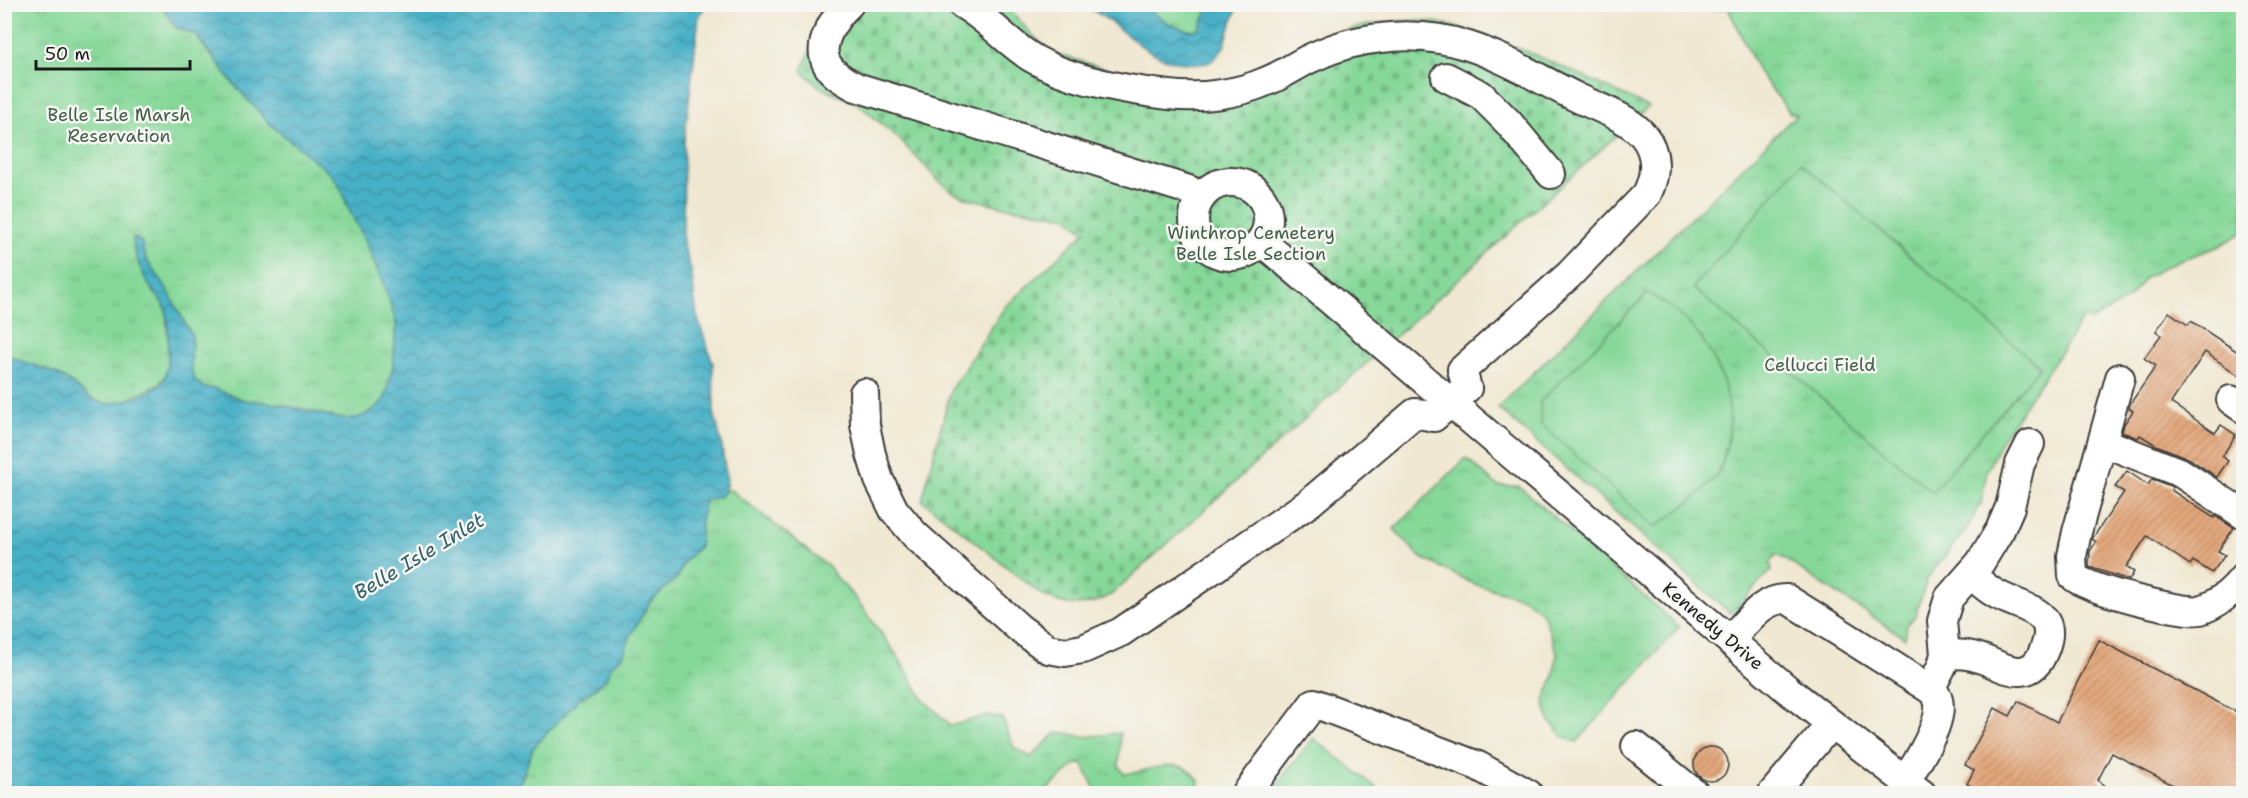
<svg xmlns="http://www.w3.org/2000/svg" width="2248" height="798" viewBox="0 0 2248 798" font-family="'Shantell Sans',sans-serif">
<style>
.cemetery{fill:url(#cemetery-stones);stroke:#517a5a;stroke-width:1.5}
.park{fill:url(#park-tufts);stroke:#517a5a;stroke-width:1.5}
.garden{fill:#86d899;stroke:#517a5a;stroke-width:1.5}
.water{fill:url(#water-waves);stroke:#326671;stroke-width:1.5}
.building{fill:url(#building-hatch)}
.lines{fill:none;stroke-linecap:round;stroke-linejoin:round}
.minor-casing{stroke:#3c3b37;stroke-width:32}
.minor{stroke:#fff;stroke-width:28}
.labels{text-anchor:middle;stroke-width:5;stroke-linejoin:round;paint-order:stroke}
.park-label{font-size:18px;fill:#415e48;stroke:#f6f6f2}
.street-label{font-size:18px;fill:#1c1c1c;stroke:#f6f6f2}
.water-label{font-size:20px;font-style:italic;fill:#2f5f68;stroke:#f6f6f2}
</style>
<defs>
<pattern id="cemetery-stones" width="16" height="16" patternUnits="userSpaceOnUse" patternTransform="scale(1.5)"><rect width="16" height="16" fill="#86d899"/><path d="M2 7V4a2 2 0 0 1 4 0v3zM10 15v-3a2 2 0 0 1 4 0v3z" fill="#73b983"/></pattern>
<pattern id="park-tufts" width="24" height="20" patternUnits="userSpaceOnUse" patternTransform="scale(1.5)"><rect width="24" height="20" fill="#86d899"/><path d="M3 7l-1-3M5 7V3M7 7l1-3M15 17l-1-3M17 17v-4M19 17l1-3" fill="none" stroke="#73b983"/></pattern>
<pattern id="water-waves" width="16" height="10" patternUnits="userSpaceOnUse" patternTransform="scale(1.5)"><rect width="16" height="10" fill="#47b0c6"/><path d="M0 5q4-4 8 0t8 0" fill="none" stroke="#3a8ea0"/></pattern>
<pattern id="building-hatch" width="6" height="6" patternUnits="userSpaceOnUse" patternTransform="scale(1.5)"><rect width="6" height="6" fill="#e2a77c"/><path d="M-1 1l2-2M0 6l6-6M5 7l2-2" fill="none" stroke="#c18f6b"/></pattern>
</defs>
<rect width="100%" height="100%" fill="#f6f6f2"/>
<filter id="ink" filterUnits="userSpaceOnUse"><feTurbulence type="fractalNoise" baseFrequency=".0167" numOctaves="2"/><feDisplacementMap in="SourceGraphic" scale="12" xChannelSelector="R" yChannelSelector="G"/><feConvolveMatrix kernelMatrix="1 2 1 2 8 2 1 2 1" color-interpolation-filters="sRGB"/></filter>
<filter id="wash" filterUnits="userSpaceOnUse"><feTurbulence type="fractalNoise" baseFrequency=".008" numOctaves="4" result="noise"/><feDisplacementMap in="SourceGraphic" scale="24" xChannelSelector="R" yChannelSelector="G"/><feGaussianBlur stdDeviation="1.35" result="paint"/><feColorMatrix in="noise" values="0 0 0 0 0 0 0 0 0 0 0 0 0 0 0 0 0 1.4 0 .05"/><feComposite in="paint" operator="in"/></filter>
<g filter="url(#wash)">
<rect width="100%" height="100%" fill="#f0e8d2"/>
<path class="cemetery" d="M835,5H1005C1017,17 1035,40 1049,50C1058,56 1073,58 1083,62C1139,79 1205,94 1261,70C1272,65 1282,56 1292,51C1325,35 1361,24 1397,21C1443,17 1486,35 1528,52C1569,69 1608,88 1648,107L1112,594C1086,610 1063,608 1037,591L922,500L951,389L1005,307L1085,232L1068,217L1001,206L967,198L953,192L939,181L898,138L858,104L820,87L802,71L824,14Z"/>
<g class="park">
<path d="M4,5H161L175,27L195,35L237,88L271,125L331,174L342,190L349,210L365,240L389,299L396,323L393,366L385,398L377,407L363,416L352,419L339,418L279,404L244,400L213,388H204L194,379L191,367L192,336L165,286L146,259L141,242L133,248L152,290L158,295L166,310L168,340V367L164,378L158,385L123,402L105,404L88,397L61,376L5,355Z"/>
<path d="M1142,5H1207L1206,13L1199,29C1178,34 1158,17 1142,5Z"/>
<path d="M1693,5H2243V232L2218,247L2177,261L2146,277L2128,299L2090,321L2084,317L2002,439L1987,471L1981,504L1967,528L1927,579L1915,616L1907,625L1905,638L1783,558L1775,555L1770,564L1772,569L1731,614L1498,408L1797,114L1790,113L1758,71L1728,8C1716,9 1705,11 1693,5Z"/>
<path d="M1466,458L1498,486H1519L1679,627L1577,742L1564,737L1550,722L1544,701L1554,675L1557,653L1543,613L1523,598L1474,584L1420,557L1394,529Z"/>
<path d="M731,490L830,568L835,576L857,600L896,654L924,700L951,726L987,715L1002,718L1014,748L1031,757L1056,733H1066L1083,737L1120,733L1119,766L1124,774C1151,772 1181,752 1199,781L1197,793H1097L1082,763L1076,764L1046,791L1019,790L1011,793L508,794L521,781L533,748L579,699L593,690L608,676L612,665L623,656L630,637L650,602L678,577L684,562L700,546L701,519L705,500L719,497L725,491Z"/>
</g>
<g class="garden">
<path d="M1801,163L2040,367L1932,492L1693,288Z"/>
<path d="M1648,293C1658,300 1670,306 1679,314C1716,347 1740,403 1725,451C1724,457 1723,464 1720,469C1705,494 1678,511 1655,527L1541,424L1540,402Z"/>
<path d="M1313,738L1383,793L1271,792Z"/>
</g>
<g class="water">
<path d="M161,5H706L699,17L684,142L683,244L691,270L697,316L713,363L714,412L721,441L727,481L725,491L719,497L705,500L701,519L700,546L684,562L678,577L650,602L630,637L623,656L612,665L608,676L593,690L579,699L533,748L521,781L508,793H5V355C23,362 43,367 60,376C75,383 85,398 102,403C112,405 124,401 133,398C144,394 158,389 164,379C170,368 169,324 166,311C164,301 156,296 151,288C142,274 133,254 133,237L141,241L146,259L165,286L192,336L191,367L194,379L204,388H213L244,400L279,404L339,418L352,419L363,416L377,407L385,398L393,366L396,322L389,299L365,240L349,210L342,190L331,174L271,125L237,88L196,35L175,27Z"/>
<path d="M1082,5H1142L1169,23L1189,31L1199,29L1206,13L1207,5H1238C1234,19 1227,31 1225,46C1220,50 1218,57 1213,60C1205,65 1195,64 1186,63C1142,60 1120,21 1082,5Z"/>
</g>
<g id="blocks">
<g class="building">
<path d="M2169,312L2188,325L2191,321L2244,356V379L2205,352L2171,403L2215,433L2221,425L2236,435L2222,456L2228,461L2217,477L2190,459L2156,445L2140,435L2138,438L2122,432L2124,424L2133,411L2129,408L2130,404L2156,366L2144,358L2161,335L2156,331Z"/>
<path d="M2127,471L2148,485L2152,479L2173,487L2171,490L2214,518L2215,516L2234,528L2218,551L2225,555L2212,573L2193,561L2190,565L2147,536L2126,567L2134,572L2129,580L2089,567L2090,551L2096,542L2092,539L2124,492L2115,487Z"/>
<path d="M2099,640L2244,716V794H2190L2112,753L2098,780L2113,794H1984L1967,784L1974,770L1965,765L1995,708L2010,716L2018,701L2057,722Z"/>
<circle cx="1711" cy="764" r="17"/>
</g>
</g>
</g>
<g filter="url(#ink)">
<use href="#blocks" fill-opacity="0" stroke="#3c3b37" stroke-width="1.5"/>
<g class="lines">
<g class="minor-casing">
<g id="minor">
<path d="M849,4C835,17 816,44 827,64C833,75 845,81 856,87L1189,190L1200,199"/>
<path d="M1446,77L1481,95L1508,122L1551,174"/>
<circle cx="1231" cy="219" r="37"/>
<path d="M1261,241L1788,690L1922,794"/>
<path d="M2120,378L2077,532L2072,556L2073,576C2083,589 2187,614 2200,610C2219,604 2232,592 2244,577"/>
<path d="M864,393L865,425L871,454L879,480L894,510L915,535L1019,628L1048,649L1065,652L1083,649L1121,632L1309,503L1415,413L1434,417L1467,388L1462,370L1569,275L1647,194C1656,175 1658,153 1643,135C1626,116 1598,108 1576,97C1509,64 1461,28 1381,38C1357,40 1332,48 1311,58C1296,65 1283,75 1267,81C1238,94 1201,99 1169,95C1127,90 1071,81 1034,59C1008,44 989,19 962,4"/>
<path d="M2231,400L2244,409"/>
<path d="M2103,442L2181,473L2244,515"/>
<path d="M1730,640C1746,623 1762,598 1787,599L1933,691C1953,711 1917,761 1906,781"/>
<path d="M1945,654C1958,654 1970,654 1982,659C1994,663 2008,672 2021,671C2033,670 2040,661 2044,650C2060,612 2026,609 2000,596C1988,591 1980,582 1971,574"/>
<path d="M1930,689L1942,666L1945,654L1942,621L1949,598L1980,563L2000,530L2010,507L2020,464L2030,444"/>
<path d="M1636,746L1695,794"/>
<path d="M1246,794L1314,703L1478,766L1528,794"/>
<path d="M1772,794L1831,724"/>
</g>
</g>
<use href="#minor" class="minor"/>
</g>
</g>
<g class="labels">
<g class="park-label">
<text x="119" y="121">Belle Isle Marsh<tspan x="119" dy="21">Reservation</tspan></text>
<text x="1251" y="239">Winthrop Cemetery<tspan x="1251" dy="21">Belle Isle Section</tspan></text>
<text x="1820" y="371">Cellucci Field</text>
</g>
<g class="street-label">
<text transform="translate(1713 626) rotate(40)" y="6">Kennedy Drive</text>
</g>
<g class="water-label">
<text transform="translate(419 556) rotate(-31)" y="7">Belle Isle Inlet</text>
</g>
</g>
<rect width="2248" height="798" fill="none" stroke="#f6f6f2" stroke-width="24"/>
<path d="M36 60v9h154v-9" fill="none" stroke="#1c1c1c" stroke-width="3"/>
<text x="45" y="60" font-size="18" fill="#1c1c1c" stroke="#f6f6f2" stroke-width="4.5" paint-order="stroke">50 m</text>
</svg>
